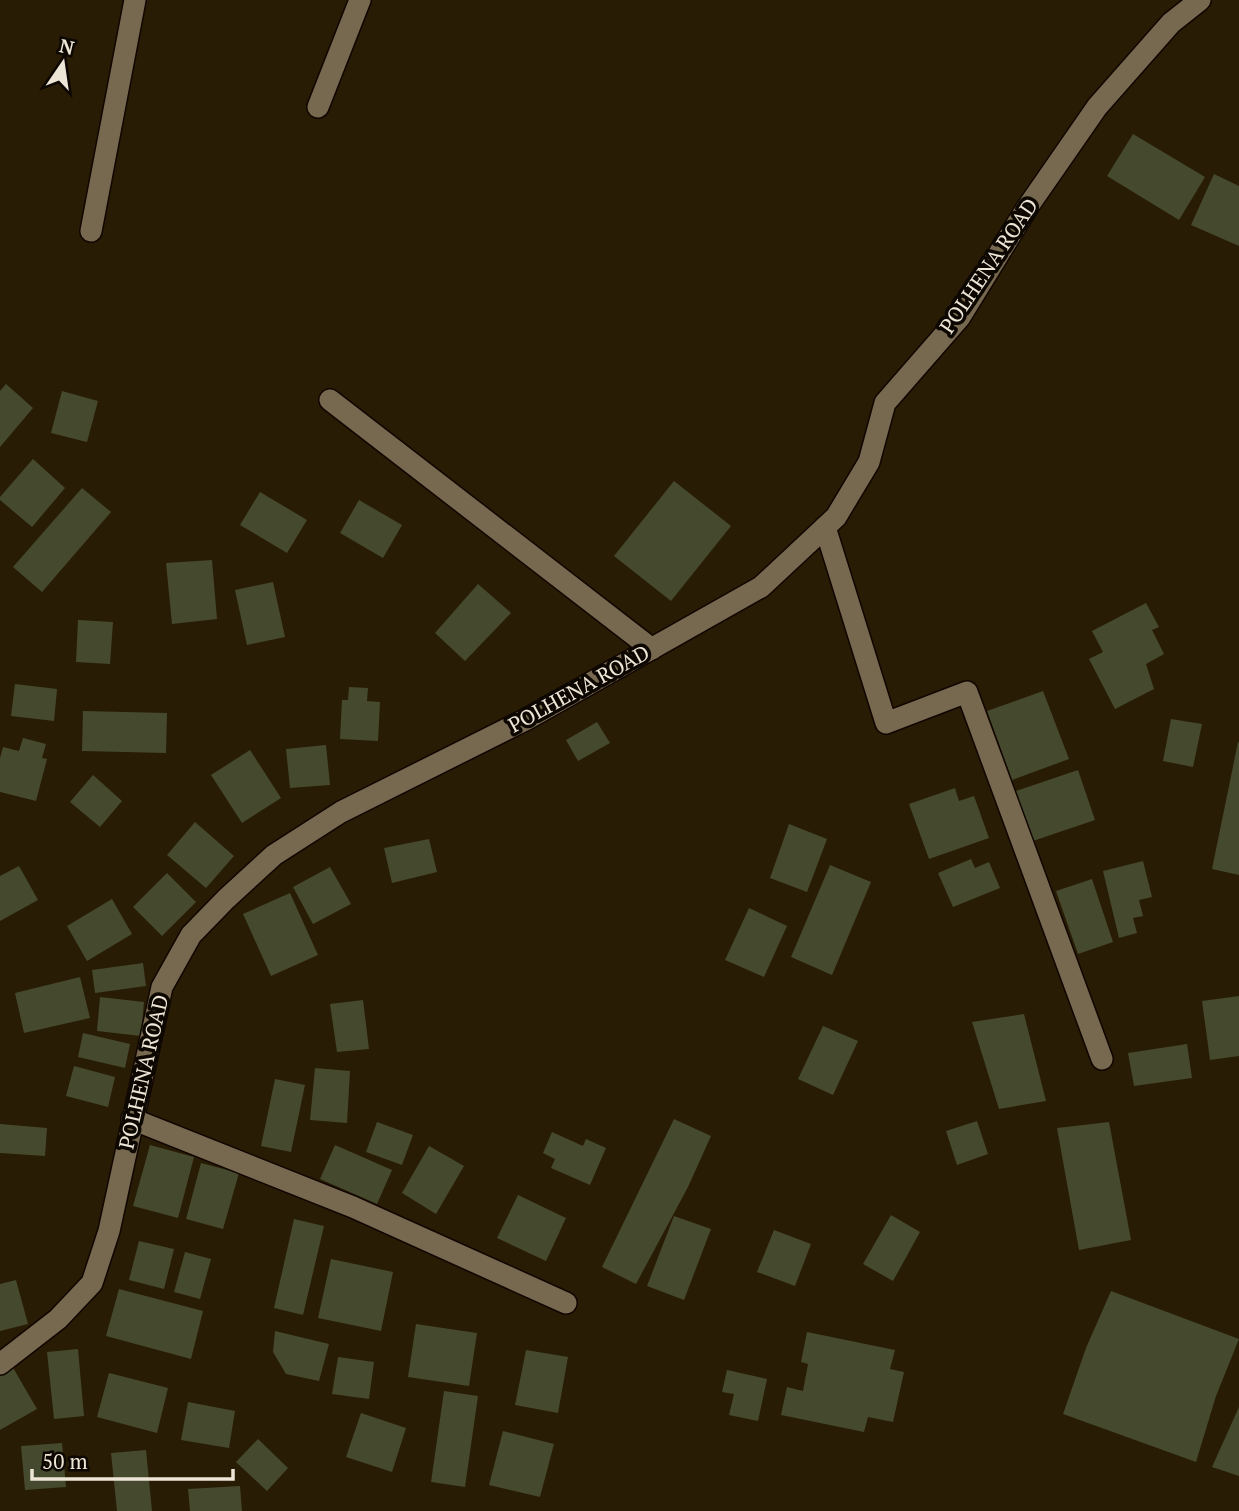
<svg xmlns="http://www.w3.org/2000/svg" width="1239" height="1511" viewBox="0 0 1239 1511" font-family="'PT Serif',serif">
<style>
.building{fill:#45492e}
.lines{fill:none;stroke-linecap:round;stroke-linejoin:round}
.minor-casing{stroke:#110600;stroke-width:24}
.minor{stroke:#77694f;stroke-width:21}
.labels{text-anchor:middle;stroke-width:7;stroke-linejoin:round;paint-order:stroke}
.street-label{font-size:21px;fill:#ede5d6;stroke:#0d0701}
</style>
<rect width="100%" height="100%" fill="#281c04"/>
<g class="building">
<path d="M1133,134L1205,177L1179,220L1107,176Z"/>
<path d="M1214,174L1239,186V246L1191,225Z"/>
<path d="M6,384L33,408L0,447V391Z"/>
<path d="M62,391L98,401L87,442L51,433Z"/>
<path d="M33,459L65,488L32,527L0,500V497Z"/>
<path d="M674,481L731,526L671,601L614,556Z"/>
<path d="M82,488L111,512L42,592L13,567Z"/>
<path d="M260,492L307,520L287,553L240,525Z"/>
<path d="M359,500L402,525L383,558L340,533Z"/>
<path d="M212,560L217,619L172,624L166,563Z"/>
<path d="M273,582L285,637L247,645L235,590Z"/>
<path d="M478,584L511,613L465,661L435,633Z"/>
<path d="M1146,603L1159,627L1152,630L1164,654L1146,664L1154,689L1115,709L1089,659L1103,652L1092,631Z"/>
<path d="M78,620L113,622L110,664L76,662Z"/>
<path d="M15,684L57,689L54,721L11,716Z"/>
<path d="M349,687L368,688L367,701L380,702L378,741L340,739L342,700H348Z"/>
<path d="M1043,691L1069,759L1012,780L987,711Z"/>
<path d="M83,711L167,713L166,753L82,751Z"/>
<path d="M1171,719L1202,724L1193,767L1163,761Z"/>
<path d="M597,722L610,743L578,761L566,740Z"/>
<path d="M23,738L46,744L42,758L47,759L36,801L0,792V758L3,747L19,751Z"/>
<path d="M1238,742H1239V875L1212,869Z"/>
<path d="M326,745L330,785L290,788L286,749Z"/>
<path d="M250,750L281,798L242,823L211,775Z"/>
<path d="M1078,770L1095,820L1033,841L1016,791Z"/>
<path d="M93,775L122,801L100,827L70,802Z"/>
<path d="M955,788L959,801L974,796L989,838L929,859L909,804Z"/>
<path d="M195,822L234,856L206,888L167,855Z"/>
<path d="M789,824L827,839L807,892L770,878Z"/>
<path d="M429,839L437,872L392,883L384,848Z"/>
<path d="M971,859L975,868L989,862L1000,888L953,907L938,873Z"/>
<path d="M1143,861L1152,897L1139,900L1143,916L1133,918L1137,933L1119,938L1103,871Z"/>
<path d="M830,865L871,882L832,975L791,957Z"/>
<path d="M19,866L38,900L0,921V876Z"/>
<path d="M330,867L351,904L313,924L293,887Z"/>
<path d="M167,873L196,902L162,936L133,907Z"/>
<path d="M1092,879L1113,942L1078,954L1056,891Z"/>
<path d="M290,893L318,955L271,976L243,914Z"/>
<path d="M112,899L132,934L87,961L67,926Z"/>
<path d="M749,908L787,926L764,977L725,960Z"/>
<path d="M143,963L146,986L95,993L92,970Z"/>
<path d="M80,977L90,1018L24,1033L15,993Z"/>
<path d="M1239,996V1056L1210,1060L1202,1001Z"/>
<path d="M100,997L144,1002L141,1036L97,1031Z"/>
<path d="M363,1000L369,1049L337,1052L330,1004Z"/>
<path d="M1024,1014L1046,1101L999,1109L972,1022Z"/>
<path d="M823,1026L858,1041L833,1095L798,1079Z"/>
<path d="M83,1033L130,1044L125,1068L78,1057Z"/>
<path d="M1187,1044L1192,1078L1134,1086L1128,1053Z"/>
<path d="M74,1066L115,1077L108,1107L66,1096Z"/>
<path d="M315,1068L350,1071L347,1123L310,1120Z"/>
<path d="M275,1079L305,1085L291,1152L261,1146Z"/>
<path d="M674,1119L711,1136L688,1187L636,1284L602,1267Z"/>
<path d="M977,1121L988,1154L957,1165L946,1131Z"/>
<path d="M377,1122L413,1135L402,1165L366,1152Z"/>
<path d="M1109,1122L1131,1240L1079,1250L1057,1128Z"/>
<path d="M0,1124L47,1128L45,1156L0,1153Z"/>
<path d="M552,1132L583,1146L586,1139L606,1148L590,1185L551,1168L555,1159L543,1153Z"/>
<path d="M150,1145L194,1157L178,1218L133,1206Z"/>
<path d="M335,1145L392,1170L377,1204L320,1179Z"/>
<path d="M429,1146L464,1166L436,1214L402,1193Z"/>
<path d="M201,1163L239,1173L223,1229L186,1219Z"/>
<path d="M518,1195L566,1218L546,1261L497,1238Z"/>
<path d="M891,1215L920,1232L893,1281L863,1264Z"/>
<path d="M674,1216L711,1229L684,1300L647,1286Z"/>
<path d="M294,1219L324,1226L303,1315L274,1308Z"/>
<path d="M774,1230L811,1244L795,1286L757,1272Z"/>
<path d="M139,1241L174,1249L164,1289L129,1280Z"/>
<path d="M185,1252L211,1259L200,1299L174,1292Z"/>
<path d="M331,1259L393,1272L381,1331L318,1318Z"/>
<path d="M16,1280L28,1324L0,1331V1284Z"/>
<path d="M119,1289L203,1311L191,1359L106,1336Z"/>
<path d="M1111,1291L1239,1339L1216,1396L1196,1462L1063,1414L1086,1348Z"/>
<path d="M416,1324L477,1333L469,1386L408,1377Z"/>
<path d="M275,1331L329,1344L319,1381L286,1374L273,1352Z"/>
<path d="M807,1332L895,1350L890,1369L904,1372L893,1422L868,1417L864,1432L781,1415L787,1387L803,1391L808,1364L801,1362Z"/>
<path d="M78,1349L84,1416L54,1419L47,1352Z"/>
<path d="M526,1350L568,1357L558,1413L515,1405Z"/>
<path d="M338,1357L374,1362L369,1399L332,1394Z"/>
<path d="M12,1366L37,1409L0,1430V1374Z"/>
<path d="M727,1370L767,1379L758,1421L729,1415L734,1394L722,1392Z"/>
<path d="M109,1373L168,1388L157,1433L97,1417Z"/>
<path d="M444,1391L478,1396L465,1487L431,1482Z"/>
<path d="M188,1402L235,1411L229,1448L181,1440Z"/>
<path d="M1239,1407V1476L1212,1467Z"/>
<path d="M361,1413L406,1428L392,1472L346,1457Z"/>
<path d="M503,1431L554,1444L540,1497L489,1485Z"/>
<path d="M258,1439L288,1468L267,1491L236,1462Z"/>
<path d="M62,1443L66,1487L25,1490L21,1446Z"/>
<path d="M146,1450L152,1511H117L111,1453Z"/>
<path d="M240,1486L242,1511H190L188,1489Z"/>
</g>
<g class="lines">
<g class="minor-casing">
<g id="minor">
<path d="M318,107L360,0"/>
<path d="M91,231L135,0"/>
<path d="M330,400L652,649"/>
<path d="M825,527L886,723L967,692L1102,1059"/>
<path d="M132,1119L353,1207L566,1303"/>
<path d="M0,1364L58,1319L92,1283L109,1231L162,987L191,935L226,899L274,855L341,812L527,719L761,587L836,517L869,462L885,403L960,317L1027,208L1097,107L1171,23L1200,0"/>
</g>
</g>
<use href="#minor" class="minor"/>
</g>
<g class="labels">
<g class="street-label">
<text transform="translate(989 266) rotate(-56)" y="7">POLHENA ROAD</text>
<text transform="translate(579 689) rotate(-29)" y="7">POLHENA ROAD</text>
<text transform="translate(144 1072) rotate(-77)" y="7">POLHENA ROAD</text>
</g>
</g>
<g transform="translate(63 63) rotate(13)" stroke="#0d0701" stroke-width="5" paint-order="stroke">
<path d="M0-5L12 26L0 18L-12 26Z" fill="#ede5d6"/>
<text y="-10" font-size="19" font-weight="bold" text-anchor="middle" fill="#ede5d6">N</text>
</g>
<path d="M32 1469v10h201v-10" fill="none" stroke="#ede5d6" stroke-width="3.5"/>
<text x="42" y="1469" font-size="21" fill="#ede5d6" stroke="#0d0701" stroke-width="5" paint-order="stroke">50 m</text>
</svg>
